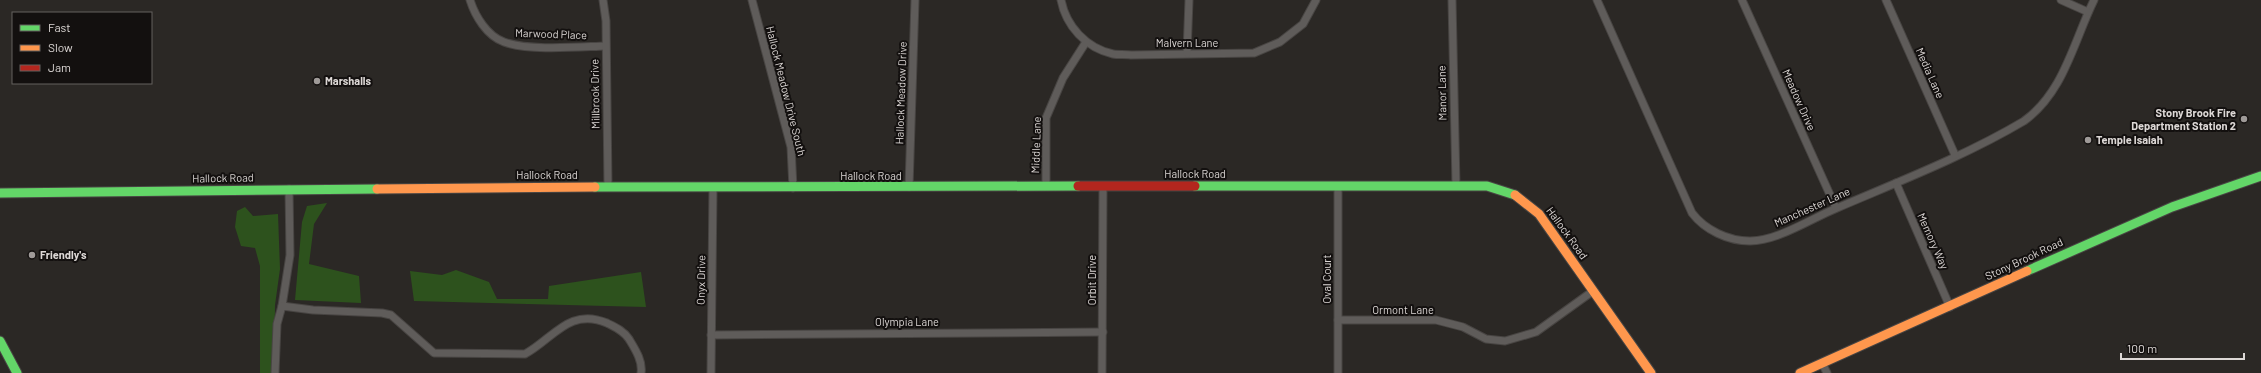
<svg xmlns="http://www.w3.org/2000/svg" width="2261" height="373" viewBox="0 0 2261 373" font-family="Barlow,sans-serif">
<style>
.green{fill:#2d521d}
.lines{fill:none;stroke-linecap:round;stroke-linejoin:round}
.street-casing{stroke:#484543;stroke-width:9}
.fast-casing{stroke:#484543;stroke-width:11}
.slow-casing{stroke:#484543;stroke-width:11}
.jam-casing{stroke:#484543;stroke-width:11}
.street{stroke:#5f5c5a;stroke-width:7}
.fast{stroke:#63d668;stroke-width:9}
.slow{stroke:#ff974d;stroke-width:9}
.jam{stroke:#b3261e;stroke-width:9}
.poi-dot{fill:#9f9a98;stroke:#13100f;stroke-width:1.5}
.labels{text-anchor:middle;stroke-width:4;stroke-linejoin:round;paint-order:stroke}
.street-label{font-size:11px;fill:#ddd8d6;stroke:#13100f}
.poi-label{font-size:11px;font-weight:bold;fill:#ddd8d6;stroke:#13100f;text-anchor:start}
</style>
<rect width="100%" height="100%" fill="#2b2825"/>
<g class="green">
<path d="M327,203L314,224L309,264L359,276L361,303L295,300L302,222L307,206Z"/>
<path d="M245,207L253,216L278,214L280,269L275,305L274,373H260V266L255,248L241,246L235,227L237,211Z"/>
<path d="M456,270L489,282L497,299H548L549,286L641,272L646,307L414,301L410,271L442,275Z"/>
</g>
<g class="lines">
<g class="street-casing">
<g id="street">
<path d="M470,0C475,16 487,36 504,42C529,51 577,47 605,46"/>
<path d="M603,0L606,21L608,187"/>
<path d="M752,0L791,147L793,188"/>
<path d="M1061,0C1066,26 1086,48 1113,54C1118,55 1126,54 1131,55L1254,53L1280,42L1303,24L1316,0"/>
<path d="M1452,0L1456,185"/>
<path d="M1597,0L1692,213C1705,230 1728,241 1750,241C1780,240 1810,219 1837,208C1900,181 1965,156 2024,121C2064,92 2073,43 2094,0"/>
<path d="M1742,0L1836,208"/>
<path d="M1886,0L1955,155"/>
<path d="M2061,0L2088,12"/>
<path d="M1187,53L1189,0"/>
<path d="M1896,183L1950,307"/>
<path d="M1046,186V118L1063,78L1086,42"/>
<path d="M1338,186V373"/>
<path d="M909,187L915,0"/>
<path d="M282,306L290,255L289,189"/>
<path d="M1338,320H1436L1463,327L1486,339L1505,341L1536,332L1593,291"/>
<path d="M711,335L1103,332"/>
<path d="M1822,363L1827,373"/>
<path d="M275,373L277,324L282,306L313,310L382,313L391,315L434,353L525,354C553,339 569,307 607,323C615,327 624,331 629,339C635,349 643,361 641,373"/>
<path d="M711,373L713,188"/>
<path d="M1102,373L1103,187"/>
</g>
</g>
<g class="fast-casing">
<g id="fast">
<path d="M1195,186H1487L1515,195"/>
<path d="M595,187L1078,186"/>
<path d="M0,193L377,189"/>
<path d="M2027,271L2172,207L2261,176"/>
<path d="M0,341L17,373"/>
</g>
</g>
<g class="slow-casing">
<g id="slow">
<path d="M377,189L595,187"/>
<path d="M1515,195L1539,214L1651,373"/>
<path d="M1800,373L2027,271"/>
</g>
</g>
<g class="jam-casing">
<path id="jam" d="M1078,186H1195"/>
</g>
<use href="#street" class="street"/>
<use href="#fast" class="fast"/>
<use href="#slow" class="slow"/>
<use href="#jam" class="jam"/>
</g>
<g class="poi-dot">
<circle cx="317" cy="81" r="4"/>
<circle cx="2244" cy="119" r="4"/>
<circle cx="2088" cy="140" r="4"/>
<circle cx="32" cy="255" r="4"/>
</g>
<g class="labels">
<g class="street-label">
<text transform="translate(551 34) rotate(2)" y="4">Marwood Place</text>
<text x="1187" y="47">Malvern Lane</text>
<text transform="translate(1930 73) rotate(66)" y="4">Media Lane</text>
<text transform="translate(786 91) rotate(76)" y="4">Hallock Meadow Drive South</text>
<text transform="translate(901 93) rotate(-88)" y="4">Hallock Meadow Drive</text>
<text transform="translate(1442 93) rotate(-91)" y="4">Manor Lane</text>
<text transform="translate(595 94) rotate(-91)" y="4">Millbrook Drive</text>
<text transform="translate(1799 100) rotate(66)" y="4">Meadow Drive</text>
<text transform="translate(1036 145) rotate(-88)" y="4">Middle Lane</text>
<text x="1195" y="178">Hallock Road</text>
<text x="547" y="179">Hallock Road</text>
<text x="871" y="180">Hallock Road</text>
<text transform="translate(223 178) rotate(-1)" y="4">Hallock Road</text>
<text transform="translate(1812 207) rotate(-24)" y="4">Manchester Lane</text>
<text transform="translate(1567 233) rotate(54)" y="4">Hallock Road</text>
<text transform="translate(1933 241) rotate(66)" y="4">Memory Way</text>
<text transform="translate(2024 259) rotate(-25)" y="4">Stony Brook Road</text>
<text transform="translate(1327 279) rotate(-90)" y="4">Oval Court</text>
<text transform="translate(701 280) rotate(-89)" y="4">Onyx Drive</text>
<text transform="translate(1092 280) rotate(-90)" y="4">Orbit Drive</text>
<text x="1403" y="314">Ormont Lane</text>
<text x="907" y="326">Olympia Lane</text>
</g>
<g class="poi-label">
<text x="325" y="85">Marshalls</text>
<text x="2236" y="117" text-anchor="end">Stony Brook Fire<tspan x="2236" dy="13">Department Station 2</tspan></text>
<text x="2096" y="144">Temple Isaiah</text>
<text x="40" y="259">Friendly's</text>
</g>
</g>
<rect x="12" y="12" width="140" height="72" fill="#13100f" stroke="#64605f"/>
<rect x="20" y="25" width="20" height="6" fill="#63d668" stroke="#64605f"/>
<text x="48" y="32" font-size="12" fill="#ddd8d6">Fast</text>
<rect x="20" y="45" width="20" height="6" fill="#ff974d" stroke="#64605f"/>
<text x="48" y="52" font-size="12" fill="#ddd8d6">Slow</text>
<rect x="20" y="65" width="20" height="6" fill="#b3261e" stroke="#64605f"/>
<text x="48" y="72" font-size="12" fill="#ddd8d6">Jam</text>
<path d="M2121 353v6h123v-6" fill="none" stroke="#ddd8d6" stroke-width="2"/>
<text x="2127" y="353" font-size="12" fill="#ddd8d6" stroke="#13100f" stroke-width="3" paint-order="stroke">100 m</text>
</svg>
